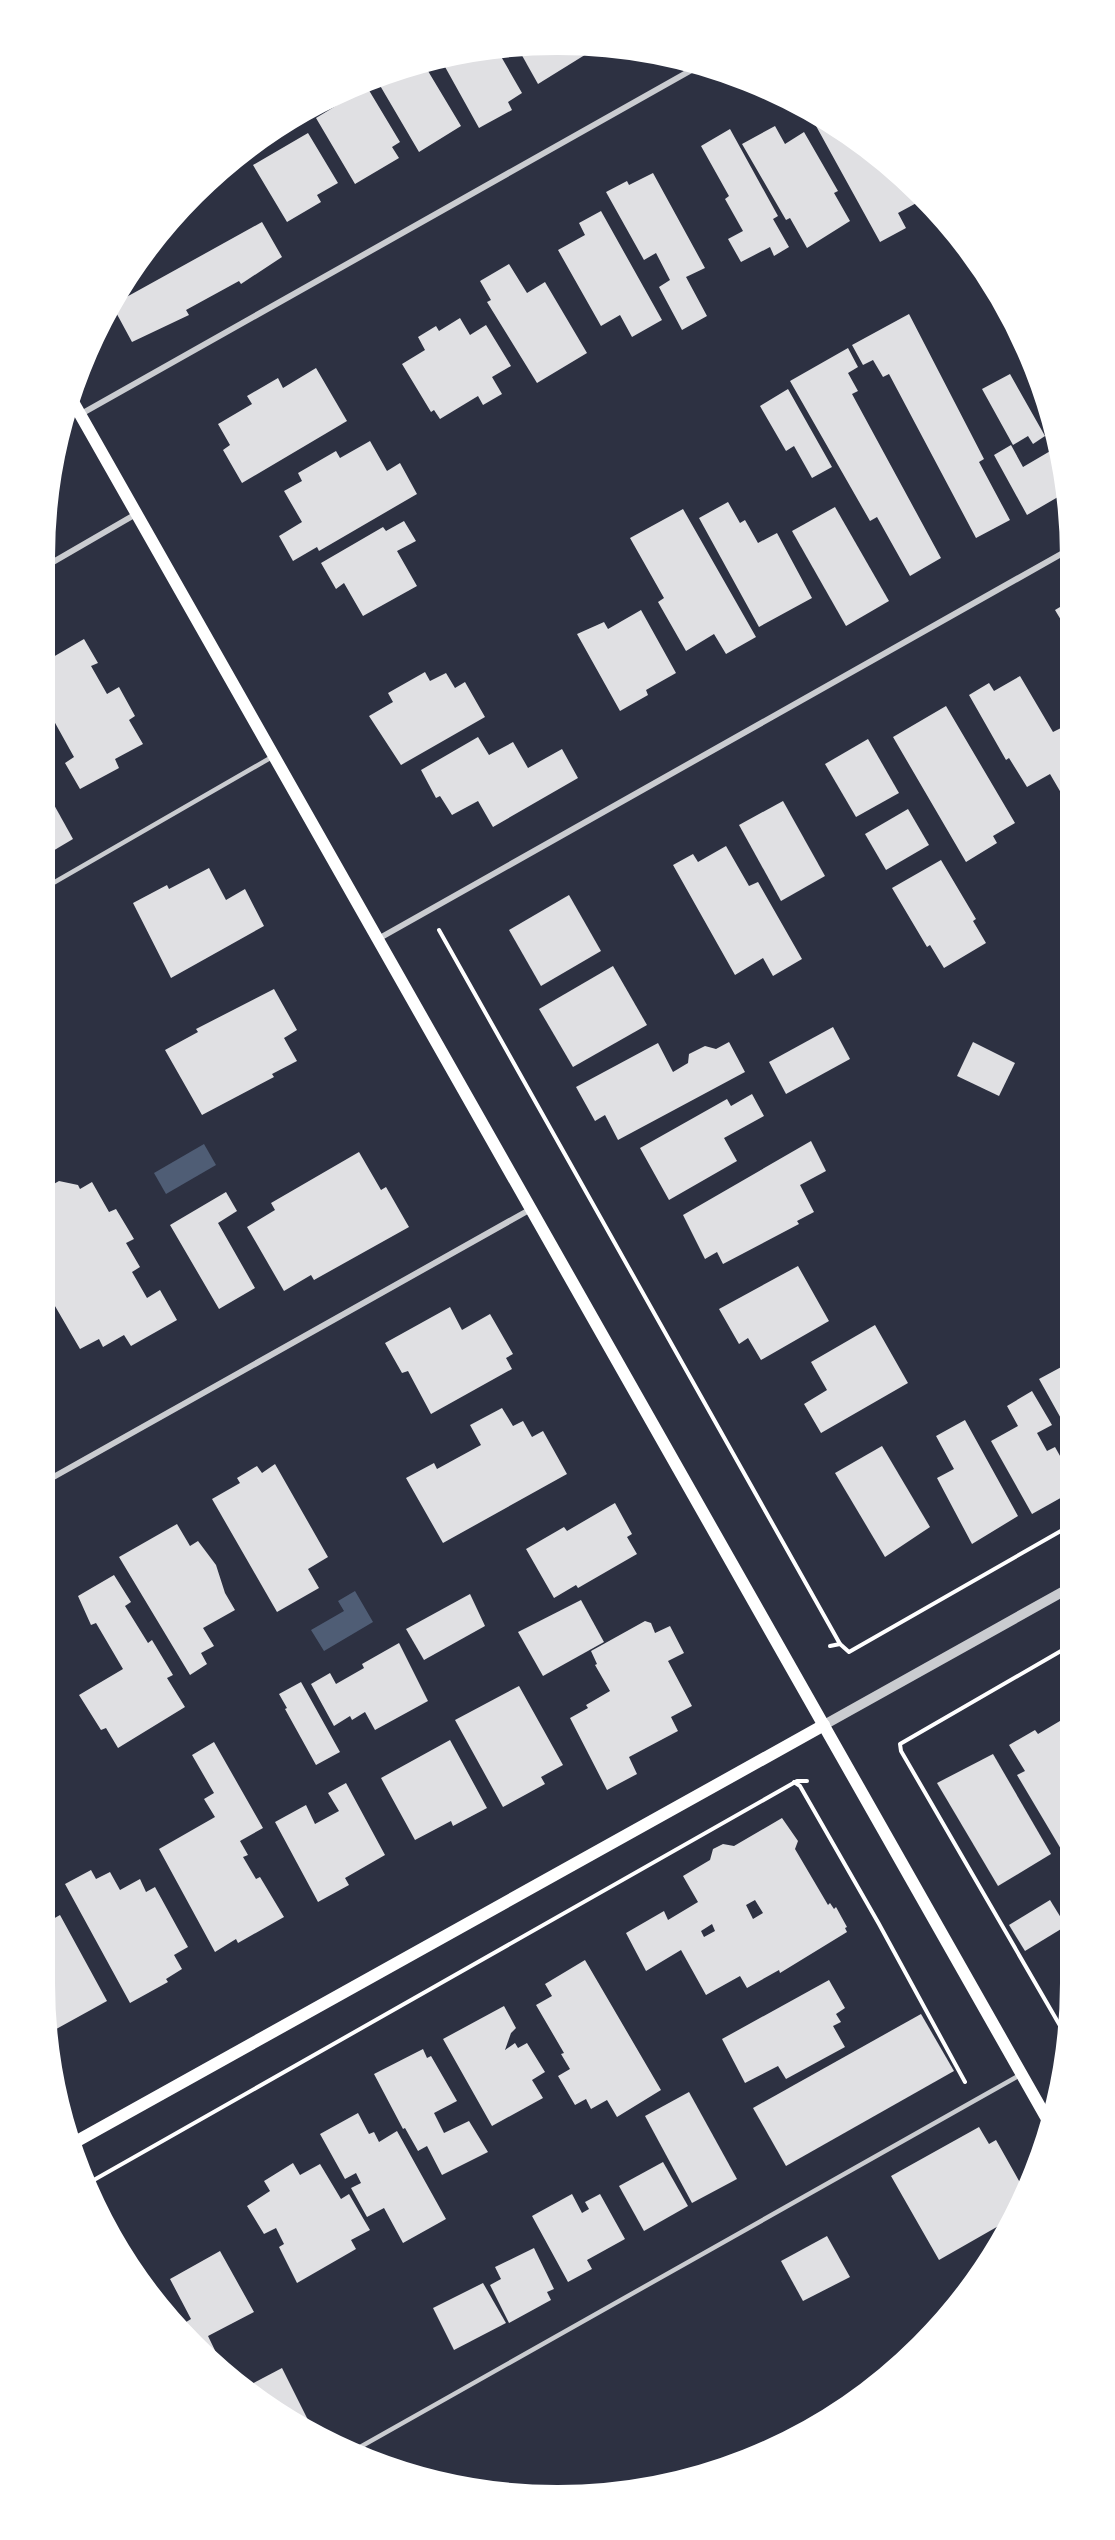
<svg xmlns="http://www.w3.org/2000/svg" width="1115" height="2540" viewBox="0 0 1115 2540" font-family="Signika,sans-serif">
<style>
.water{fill:#4f5d75}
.building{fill:#e0e0e3;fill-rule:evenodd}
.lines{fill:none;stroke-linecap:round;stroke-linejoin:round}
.path{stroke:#fff;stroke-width:4}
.service{stroke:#caccd0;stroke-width:4.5}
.minor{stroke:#caccd0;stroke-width:6}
.tertiary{stroke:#caccd0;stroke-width:10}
.secondary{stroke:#fff;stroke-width:12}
.rim{fill:none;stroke:#fff;stroke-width:8}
</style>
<rect width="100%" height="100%" fill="#2d3142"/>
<g class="water">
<path d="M204,1144L216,1165L166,1194L154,1173Z"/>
<path d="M355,1591L373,1622L324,1651L311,1630L344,1611L338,1601Z"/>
</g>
<g class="building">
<path d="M524,42L582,44L588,53L538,84L515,43Z"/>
<path d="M613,45H625L635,47L620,56Z"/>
<path d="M495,46L522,93L508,102L512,110L479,128L439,56Z"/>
<path d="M428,57L422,61L461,126L419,152L375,77Z"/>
<path d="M367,87L400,142L392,147L399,158L355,184L316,118Z"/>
<path d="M815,113L845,128L922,200L898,213L906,228L880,242L810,115Z"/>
<path d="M775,126L785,144L804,132L838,191L834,193L850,221L807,248L790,218L786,220L742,144Z"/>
<path d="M730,129L778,216L773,219L789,247L774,256L770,247L741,262L728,239L743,231L725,199L729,196L701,146Z"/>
<path d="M308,133L338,183L317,195L321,202L287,222L253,165Z"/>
<path d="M653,173L705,268L686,277L707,316L682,330L659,287L670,280L656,253L644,260L606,192L627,181L629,185Z"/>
<path d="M601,211L662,320L632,337L620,315L601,326L558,250L585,235L579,223Z"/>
<path d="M171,214L174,219L162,227L169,216Z"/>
<path d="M262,222L282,257L241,284L239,281L186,310L189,315L132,342L112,305Z"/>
<path d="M509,264L527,293L545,282L587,353L537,383L487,302L491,300L480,281Z"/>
<path d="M909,314L984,459L979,462L1010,520L976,538L889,374L883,377L873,360L863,365L852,345Z"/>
<path d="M460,318L470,335L486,325L511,366L492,377L502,394L483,405L478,396L440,419L434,410L431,412L402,364L425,350L418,337L436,326L439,331Z"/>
<path d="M1018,330L1035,359L1034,367L1015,332Z"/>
<path d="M848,348L858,367L848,373L858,391L852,394L941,558L910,576L877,517L870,521L790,381Z"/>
<path d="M316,368L347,421L242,483L223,450L230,445L218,424L252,404L247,396L278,378L283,388Z"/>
<path d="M1010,374L1045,436L1033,444L1028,436L1013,445L982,389Z"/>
<path d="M788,389L832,467L812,478L794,446L786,451L760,406Z"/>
<path d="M370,441L387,471L400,463L417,494L319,551L317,547L293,561L279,536L302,522L284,491L302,481L298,473L336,451L340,458Z"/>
<path d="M1011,445L1023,467L1052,450L1066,475L1070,490L1027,515L994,455Z"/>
<path d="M728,502L740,523L745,520L758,543L777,533L812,598L759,627L699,518Z"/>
<path d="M835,507L889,601L846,626L792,531Z"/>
<path d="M683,509L756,637L726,654L714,634L686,651L658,602L664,598L630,538Z"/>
<path d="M404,521L416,541L397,551L417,586L363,616L344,583L336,589L321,563L383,527L386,531Z"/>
<path d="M1070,601V642L1068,637L1070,635L1055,610Z"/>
<path d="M641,610L676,673L646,690L648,695L620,711L577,634L604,622L608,629Z"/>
<path d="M84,639L98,663L91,666L107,694L119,687L135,716L129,720L143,744L115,759L119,768L80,789L65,763L74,757L54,721L41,728V664Z"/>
<path d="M425,672L430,681L446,673L455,688L465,682L485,717L401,765L369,716L393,702L388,693Z"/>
<path d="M1020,676L1053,732L1061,728L1071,745V810L1050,774L1027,787L1009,758L1006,760L969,695L989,683L994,691Z"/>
<path d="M946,706L1015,823L993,836L997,843L966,862L893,737Z"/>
<path d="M478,737L489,755L513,742L528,768L562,749L578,778L493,827L478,801L452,815L440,796L436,798L421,770Z"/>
<path d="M868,739L899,793L856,817L825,764Z"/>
<path d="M783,801L825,876L781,901L739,825Z"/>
<path d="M53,803L73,839L41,858V809Z"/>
<path d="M908,809L929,845L886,870L865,834Z"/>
<path d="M726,846L749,886L758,882L802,959L773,976L763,958L735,975L673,865L693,854L698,862Z"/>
<path d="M941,860L976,919L973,921L986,943L944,968L930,945L927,947L892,888Z"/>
<path d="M209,868L226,900L245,889L264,926L171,978L133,903L167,885L169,889Z"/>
<path d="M569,895L601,951L541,986L509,930Z"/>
<path d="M613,966L647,1025L573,1067L539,1009Z"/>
<path d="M274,989L297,1030L284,1038L297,1061L272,1074L274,1077L202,1115L165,1050L198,1032L196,1029Z"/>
<path d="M833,1027L850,1059L786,1094L769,1062Z"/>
<path d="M729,1042L745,1072L618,1140L605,1115L595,1121L576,1087L658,1043L673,1072L688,1063L689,1054L705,1046L716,1049Z"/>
<path d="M973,1042L1015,1063L999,1096L957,1076Z"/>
<path d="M752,1094L764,1116L724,1138L737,1161L669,1200L640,1148L727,1099L731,1106Z"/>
<path d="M811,1141L826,1171L800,1185L814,1212L797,1221L799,1224L723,1264L717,1252L705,1259L683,1215Z"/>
<path d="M359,1152L381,1190L386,1187L409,1227L314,1280L311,1275L284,1291L247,1227L275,1210L271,1203Z"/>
<path d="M59,1181L78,1185L80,1189L92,1182L109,1212L116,1209L134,1239L126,1243L140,1267L132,1272L147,1298L160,1290L177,1320L131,1346L124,1335L103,1347L99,1339L80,1349L41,1282V1198L43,1190Z"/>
<path d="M226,1192L237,1211L218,1223L255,1288L219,1309L170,1225Z"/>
<path d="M798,1266L829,1321L761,1360L748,1338L739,1344L719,1309Z"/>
<path d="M450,1307L462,1330L490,1314L513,1354L506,1358L512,1369L431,1414L408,1371L402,1373L385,1343Z"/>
<path d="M875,1325L908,1383L821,1433L804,1404L827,1390L811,1362Z"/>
<path d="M1065,1365L1070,1375L1073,1374V1440L1039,1379Z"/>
<path d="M1032,1391L1052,1425L1037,1433L1047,1451L1055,1447L1073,1479V1491L1032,1514L991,1441L1018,1426L1007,1406Z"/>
<path d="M502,1408L513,1426L523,1421L532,1437L543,1431L567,1474L443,1543L406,1478L434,1463L437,1469L481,1445L470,1425Z"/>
<path d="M965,1420L1018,1516L972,1544L937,1478L954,1469L936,1436Z"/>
<path d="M882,1446L930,1527L885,1557L835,1473Z"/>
<path d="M275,1464L328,1557L308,1569L319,1588L277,1612L212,1499L240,1483L237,1478L257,1466L262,1473Z"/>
<path d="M615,1503L632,1534L627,1537L637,1554L578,1588L576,1585L554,1598L526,1549L564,1527L567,1531Z"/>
<path d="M177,1524L190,1546L198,1541L216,1565L225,1593L235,1610L203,1628L214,1646L201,1653L207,1664L190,1675L119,1557Z"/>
<path d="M114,1575L131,1602L125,1606L148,1643L152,1640L173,1675L167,1678L185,1707L118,1748L106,1728L101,1730L79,1695L123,1669L96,1623L91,1625L78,1596Z"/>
<path d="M470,1594L485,1626L424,1660L406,1629Z"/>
<path d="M581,1600L604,1642L543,1676L518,1632Z"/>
<path d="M645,1621L651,1623L655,1633L670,1626L684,1653L668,1661L692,1706L671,1717L678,1731L629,1757L637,1774L607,1790L570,1718L588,1708L586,1705L610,1691L595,1665L597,1664L591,1651Z"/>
<path d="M399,1643L428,1701L375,1730L365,1712L352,1720L350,1716L334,1726L311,1684L330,1673L336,1684L364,1668L362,1664Z"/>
<path d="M301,1682L340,1752L316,1765L285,1709L287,1708L279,1694Z"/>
<path d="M519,1686L563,1765L541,1777L545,1784L503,1807L455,1720Z"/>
<path d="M1065,1718L1074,1733V1832L1071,1833L1074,1838V1871L1017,1775L1025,1771L1009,1745L1035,1730L1038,1734Z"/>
<path d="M450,1740L487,1808L453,1826L451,1821L415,1840L381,1778Z"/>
<path d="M214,1742L263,1828L240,1841L248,1855L243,1857L256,1879L260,1877L284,1917L238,1943L236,1939L215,1952L159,1849L215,1817L204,1799L214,1793L192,1755Z"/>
<path d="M993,1754L1051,1854L998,1886L937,1783Z"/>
<path d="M346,1783L385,1855L345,1878L349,1885L318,1902L275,1822L306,1805L315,1824L339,1811L328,1793Z"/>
<path d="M782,1818L798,1841L795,1849L828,1905L830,1903L834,1909L836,1907L847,1927L845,1928L847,1932L780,1973L779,1970L747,1988L740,1976L706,1995L681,1950L646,1971L626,1933L664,1911L668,1920L698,1902L683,1876L710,1860L713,1849L723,1844L734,1846ZM755,1900L763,1913L753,1919L746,1905ZM712,1924L715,1931L704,1937L701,1931Z"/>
<path d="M91,1870L96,1879L110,1872L120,1890L140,1879L146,1892L155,1887L188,1947L174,1955L182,1969L166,1979L168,1982L130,2003L65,1884Z"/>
<path d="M1050,1900L1066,1926L1025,1951L1009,1925Z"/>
<path d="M41,1913L46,1923L60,1915L107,2001L49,2033L40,1982Z"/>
<path d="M585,1960L661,2090L617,2117L607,2100L591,2109L586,2099L575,2105L558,2076L570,2069L561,2054L564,2053L536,2005L552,1996L545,1984Z"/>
<path d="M829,1980L845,2008L836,2014L841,2022L833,2026L845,2047L786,2079L778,2066L745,2083L722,2039Z"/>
<path d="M504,2006L516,2028L511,2033L505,2050L515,2043L518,2048L527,2043L545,2072L532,2080L543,2098L492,2126L443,2039Z"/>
<path d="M921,2014L954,2071L786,2166L753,2108Z"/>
<path d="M423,2049L427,2058L431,2056L457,2101L434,2113L444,2133L469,2121L488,2152L442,2175L427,2146L418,2151L405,2128L403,2129L374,2074Z"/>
<path d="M689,2092L737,2179L692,2203L645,2116Z"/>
<path d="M358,2113L369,2134L374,2132L379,2142L397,2131L446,2219L403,2243L384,2208L367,2217L351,2188L361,2183L356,2173L345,2179L320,2134Z"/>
<path d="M979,2127L989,2144L996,2140L1023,2188L1016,2192L1022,2204L1016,2216L939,2260L891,2176Z"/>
<path d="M663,2162L688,2206L644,2231L619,2186Z"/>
<path d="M293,2163L300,2175L320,2164L341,2199L349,2194L370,2230L351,2240L356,2249L297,2283L279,2247L284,2244L276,2228L264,2234L247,2206L270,2191L264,2181Z"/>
<path d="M572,2194L582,2213L589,2209L585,2202L600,2194L625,2239L587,2260L592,2269L568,2282L532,2216Z"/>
<path d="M827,2236L850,2277L803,2301L781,2261Z"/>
<path d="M534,2248L554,2289L547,2292L551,2300L509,2323L490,2285L501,2279L495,2267Z"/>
<path d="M220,2251L254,2312L208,2336L224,2369L175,2329L191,2319L170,2279Z"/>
<path d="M483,2283L506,2323L454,2350L433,2308Z"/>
<path d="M282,2368L311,2426L301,2431L246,2387Z"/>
</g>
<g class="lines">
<g class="path">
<path d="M439,930L840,1644L849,1652L1073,1524"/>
<path d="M830,1646L840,1644"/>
<path d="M794,1782L800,1786L879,1924L965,2082"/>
<path d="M1066,2036L901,1751L900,1744L1073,1644"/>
<path d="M85,2185L797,1781H807"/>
</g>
<g class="service">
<path d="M41,890L272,757"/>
<path d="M353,2451L1020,2075"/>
</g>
<g class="minor">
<path d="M81,414L704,63"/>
<path d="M41,569L136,514"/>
<path d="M378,939L1070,549"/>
<path d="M41,1484L531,1209"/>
</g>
<path class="tertiary" d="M824,1725L1073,1586"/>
<g class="secondary">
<path d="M68,393L1051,2126"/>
<path d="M68,2146L824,1725"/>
</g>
</g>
<path d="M0 0H1115V2540H0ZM557 51H558A506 506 0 0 1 1064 557V1983A506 506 0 0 1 558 2489H557A506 506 0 0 1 51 1983V557A506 506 0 0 1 557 51Z" fill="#fff" fill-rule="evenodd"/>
<path class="rim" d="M557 51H558A506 506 0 0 1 1064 557V1983A506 506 0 0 1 558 2489H557A506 506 0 0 1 51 1983V557A506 506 0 0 1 557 51Z"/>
</svg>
